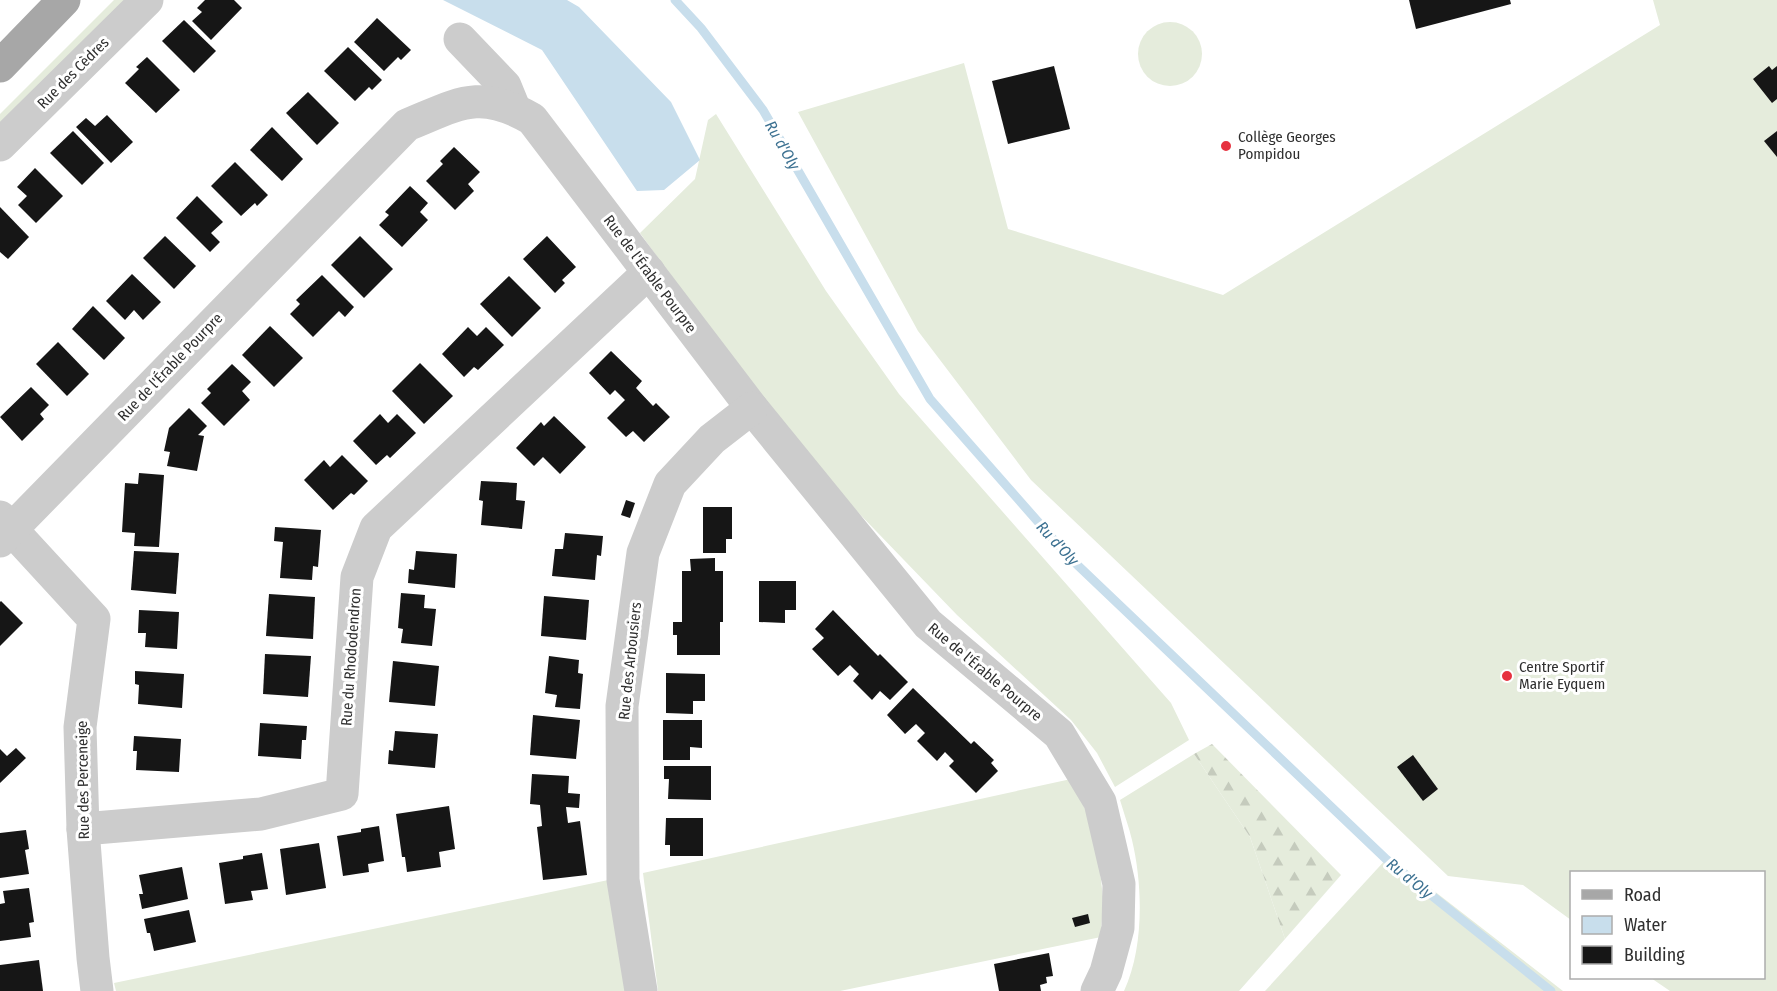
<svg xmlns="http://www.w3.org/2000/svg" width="1777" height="991" viewBox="0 0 1777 991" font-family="'Fira Sans Condensed',sans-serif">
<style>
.grass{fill:#e5ecdc}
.forest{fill:url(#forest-firs)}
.water{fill:#c8deec}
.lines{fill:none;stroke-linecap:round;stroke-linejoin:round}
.stream{stroke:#c8deec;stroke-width:9}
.building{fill:#161616}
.minor{stroke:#ccc;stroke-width:33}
.major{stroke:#a7a7a7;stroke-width:33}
.poi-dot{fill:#e6313f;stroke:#fff;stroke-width:2}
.labels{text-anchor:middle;stroke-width:6;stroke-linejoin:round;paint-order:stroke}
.street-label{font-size:15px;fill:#2f2f2f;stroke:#fff}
.poi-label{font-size:15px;fill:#2f2f2f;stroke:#fff;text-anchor:start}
.water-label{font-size:16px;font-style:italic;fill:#3c7191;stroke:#fff}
</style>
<defs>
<pattern id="forest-firs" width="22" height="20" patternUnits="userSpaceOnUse" patternTransform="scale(1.5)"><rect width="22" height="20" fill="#e5ecdc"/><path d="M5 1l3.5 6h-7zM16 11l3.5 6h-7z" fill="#c5cbbd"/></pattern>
</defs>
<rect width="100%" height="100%" fill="#fff"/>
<g class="grass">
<path d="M114,0H132L0,132V114Z"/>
<path d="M1653,0H1777V991H1670L1651,978H1764V872H1572L1571,920L1523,885L1448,876L1031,480L918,331L798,112L964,63L1008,229L1223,295L1660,25Z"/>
<circle cx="1170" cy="54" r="32"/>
<path d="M716,114L826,291L899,394L1171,703L1189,740L1115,787L1097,753L1071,720L957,615L849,503L739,370L640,233L695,179L708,120Z"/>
<path d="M1194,754L1250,837L1285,939L1239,991H1124C1144,948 1143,886 1132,840C1129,827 1124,814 1120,800Z"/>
<path d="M1071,779L1095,830L1103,897L1101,937L840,991H658L643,873Z"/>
<path d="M1389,856L1563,991H1265Z"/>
<path d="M613,879L632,991H116L114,983Z"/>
</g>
<path class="forest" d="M1212,744L1341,875L1285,939L1250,837L1194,754Z"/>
<path class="water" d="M443,0H567L579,7L671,102L700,160L664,190L637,191L542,50Z"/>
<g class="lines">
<path class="stream" d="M675,0L701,28L763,110L930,399L1069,557L1386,859L1551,991"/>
</g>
<g class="building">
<path d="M205,0H234L242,8L211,40L192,21L202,12L197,8Z"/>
<path d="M1409,0H1510L1511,4L1416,29Z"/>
<path d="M377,18L411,50L401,60L398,57L384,71L354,42Z"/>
<path d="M184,20L216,51L194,73L162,41Z"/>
<path d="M348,47L382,80L372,90L369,87L355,101L324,71Z"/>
<path d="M147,57L180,90L156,113L125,83L139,69L136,67Z"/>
<path d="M1054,66L1070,129L1008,144L992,81Z"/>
<path d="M1769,66L1772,70L1777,66V99L1772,103L1753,79Z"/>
<path d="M308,92L339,123L317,145L286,113Z"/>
<path d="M107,115L133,142L111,163L76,127L86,118L95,126Z"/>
<path d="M272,127L303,159L282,181L250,150Z"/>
<path d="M73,131L104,163L82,185L50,153Z"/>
<path d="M1777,131V157L1764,141Z"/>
<path d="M454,147L480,172L468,184L474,191L455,210L426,181L443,164L440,161Z"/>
<path d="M235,162L268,195L257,206L255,203L241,216L211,186Z"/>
<path d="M35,168L63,196L36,223L18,205L27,196L17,187Z"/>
<path d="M410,186L428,203L420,212L428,220L402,247L379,225L389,215L385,212Z"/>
<path d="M197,196L223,222L211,233L220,242L210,252L176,218Z"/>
<path d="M0,207L29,237L8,259L0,252Z"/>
<path d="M165,236L196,266L174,289L143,258Z"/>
<path d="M360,236L393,269L364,298L331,265Z"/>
<path d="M547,236L576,267L562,280L565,283L555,293L523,259Z"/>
<path d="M132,274L161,302L143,320L134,310L125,320L106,301Z"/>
<path d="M322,275L354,307L345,317L339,311L313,337L290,314L300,304L296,300Z"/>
<path d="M509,276L541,308L512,337L480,304Z"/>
<path d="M93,306L125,338L104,360L72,329Z"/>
<path d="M270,326L303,358L274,387L242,355Z"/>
<path d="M468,327L477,336L486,327L504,345L478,370L474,367L464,377L442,354Z"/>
<path d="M58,342L89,374L67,396L36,364Z"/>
<path d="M611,351L642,381L636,388L653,406L656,403L670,417L644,442L633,431L626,437L607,418L625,400L615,390L610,395L589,373Z"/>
<path d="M420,363L453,396L424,424L392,391Z"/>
<path d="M232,364L251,382L242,391L250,400L224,426L201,403L211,393L207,389Z"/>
<path d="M31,387L49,405L40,414L44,419L22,441L0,417Z"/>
<path d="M189,408L207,426L198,435L204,436L197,471L167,466L170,452L164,451L169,428Z"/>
<path d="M380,414L388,423L397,414L416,433L390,458L387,455L376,465L353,441Z"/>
<path d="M554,416L586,447L560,474L543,457L534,466L516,448L541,422L544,426Z"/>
<path d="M342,455L368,481L354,495L351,493L333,510L304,480L324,460L330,467Z"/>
<path d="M139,473L164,475L159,547L134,546L135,533L122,532L125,483L138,484Z"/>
<path d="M481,481L517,483L516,500L525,501L522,529L481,525L483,501L479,500Z"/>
<path d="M626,500L635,503L630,518L621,515Z"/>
<path d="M703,507H732V539H726V553H703Z"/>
<path d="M275,527L321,530L318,567L313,566L312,580L280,578L283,542L274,541Z"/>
<path d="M565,533L603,536L601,556L597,555L595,580L552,576L555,549H563Z"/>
<path d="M134,551L179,553L176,594L131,590Z"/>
<path d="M416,551L457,554L455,588L408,583L409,569L414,570Z"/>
<path d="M715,558V571H723V622H720V655H677V635H673V622H682V571H691L690,559Z"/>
<path d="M759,581H796V610H785V623L759,622Z"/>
<path d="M401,593L425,595L424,608L436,609L432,646L401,643L403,629L398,628Z"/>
<path d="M269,594L315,597L313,639L266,636Z"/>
<path d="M544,596L589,600L586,640L541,636Z"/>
<path d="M1,601L23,623L0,646V602Z"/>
<path d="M139,610L179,612L177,649L145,647L146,633H138Z"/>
<path d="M833,610L878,656L880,654L908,682L890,700L880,691L872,700L853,681L859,674L850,665L838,676L812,649L824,638L815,629Z"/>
<path d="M265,654L311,656L308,697L263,694Z"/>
<path d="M549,656L579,660L578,673L583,674L580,709L555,707L557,695L545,693Z"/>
<path d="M393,661L439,666L435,706L389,702Z"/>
<path d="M135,671L184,674L182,708L138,704L139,685L135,684Z"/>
<path d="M666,673L705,674V701H693V714L666,713Z"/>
<path d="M913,688L971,744L974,741L994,760L991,763L998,771L976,793L949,766L954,761L945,752L937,761L917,741L925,733L916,724L905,734L887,715Z"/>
<path d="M533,715L580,720L576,759L530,755Z"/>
<path d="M663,720H702V748L690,747V760H663Z"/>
<path d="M260,723L307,726L306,740H302L301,759L258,756Z"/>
<path d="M395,731L438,734L435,768L388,764L389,750L393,751Z"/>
<path d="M134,736L181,739L179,772L136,770L137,751H133Z"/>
<path d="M16,748L26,758L0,783V749L7,756Z"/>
<path d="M1413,755L1438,789L1423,801L1397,767Z"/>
<path d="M664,766H711V800L668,799L669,779H664Z"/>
<path d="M532,774L569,776L568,793L580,794L579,808L566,807L568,823L580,821L587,875L543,880L537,827L542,826L540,805L530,804Z"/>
<path d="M449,806L455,849L439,852L441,867L407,872L405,857H402L396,814Z"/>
<path d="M666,818H703V856H670V845H665Z"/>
<path d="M379,826L384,861L368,864L369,872L343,876L337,836L361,832V829Z"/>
<path d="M26,830L29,849L25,850L29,874L0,878V833Z"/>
<path d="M319,843L326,888L286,895L280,849Z"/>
<path d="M262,853L268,889L251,891L253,900L225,904L219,863L243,859V856Z"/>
<path d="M182,867L188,899L142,909L139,894H143L139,875Z"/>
<path d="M29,888L34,922L29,923L31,937L0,941V904L5,903L3,891Z"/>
<path d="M189,910L196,942L154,951L150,933H147L144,919Z"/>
<path d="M1088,914L1090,923L1075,927L1072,918Z"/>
<path d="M1049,953L1053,976L1046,977L1047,983L1040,985L1041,991H999L994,964Z"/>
<path d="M39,960L43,991H0V965Z"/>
</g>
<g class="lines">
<g class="minor">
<path d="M460,39L505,86L514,108"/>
<path d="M0,145L147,0"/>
<path d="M0,517L94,619L80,727L83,829L93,958L97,991"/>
<path d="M0,541L407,125C459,104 479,88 532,119L752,408L928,624L1059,734L1100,802L1119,884L1118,928L1106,972L1097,991"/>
<path d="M83,829L261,814L342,794L357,577L376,528L649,272"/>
<path d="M641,991L623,880L622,706L643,553L670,484L712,439L752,408"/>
</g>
<path class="major" d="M0,66L64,0"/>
</g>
<g class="poi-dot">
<circle cx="1226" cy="146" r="6"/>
<circle cx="1507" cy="676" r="6"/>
</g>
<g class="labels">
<g class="street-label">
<text transform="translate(73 73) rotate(-45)" y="5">Rue des Cèdres</text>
<text transform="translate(650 274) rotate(53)" y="5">Rue de l'Érable Pourpre</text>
<text transform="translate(170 367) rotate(-46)" y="5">Rue de l'Érable Pourpre</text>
<text transform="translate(351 657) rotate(-86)" y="5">Rue du Rhododendron</text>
<text transform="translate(630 661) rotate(-84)" y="5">Rue des Arbousiers</text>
<text transform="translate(985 672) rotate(40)" y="5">Rue de l'Érable Pourpre</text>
<text transform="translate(83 780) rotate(-91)" y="5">Rue des Perceneige</text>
</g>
<g class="poi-label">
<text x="1238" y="142">Collège Georges<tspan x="1238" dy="17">Pompidou</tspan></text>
<text x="1519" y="672">Centre Sportif<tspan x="1519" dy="17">Marie Eyquem</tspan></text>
</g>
<g class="water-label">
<text transform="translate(783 145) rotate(60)" y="6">Ru d'Oly</text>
<text transform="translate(1058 543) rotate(47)" y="6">Ru d'Oly</text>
<text transform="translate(1410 878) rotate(39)" y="6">Ru d'Oly</text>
</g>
</g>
<rect x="1570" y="871" width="195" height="108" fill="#ffffff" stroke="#acacac" stroke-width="1.5"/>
<rect x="1582" y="890" width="30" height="9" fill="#a7a7a7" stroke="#acacac" stroke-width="1.5"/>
<text x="1624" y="901" font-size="18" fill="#2f2f2f">Road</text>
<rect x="1582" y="916" width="30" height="18" fill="#c8deec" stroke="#acacac" stroke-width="1.5"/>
<text x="1624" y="931" font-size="18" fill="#2f2f2f">Water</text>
<rect x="1582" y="946" width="30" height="18" fill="#161616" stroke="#acacac" stroke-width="1.5"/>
<text x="1624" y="961" font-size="18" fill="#2f2f2f">Building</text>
</svg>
